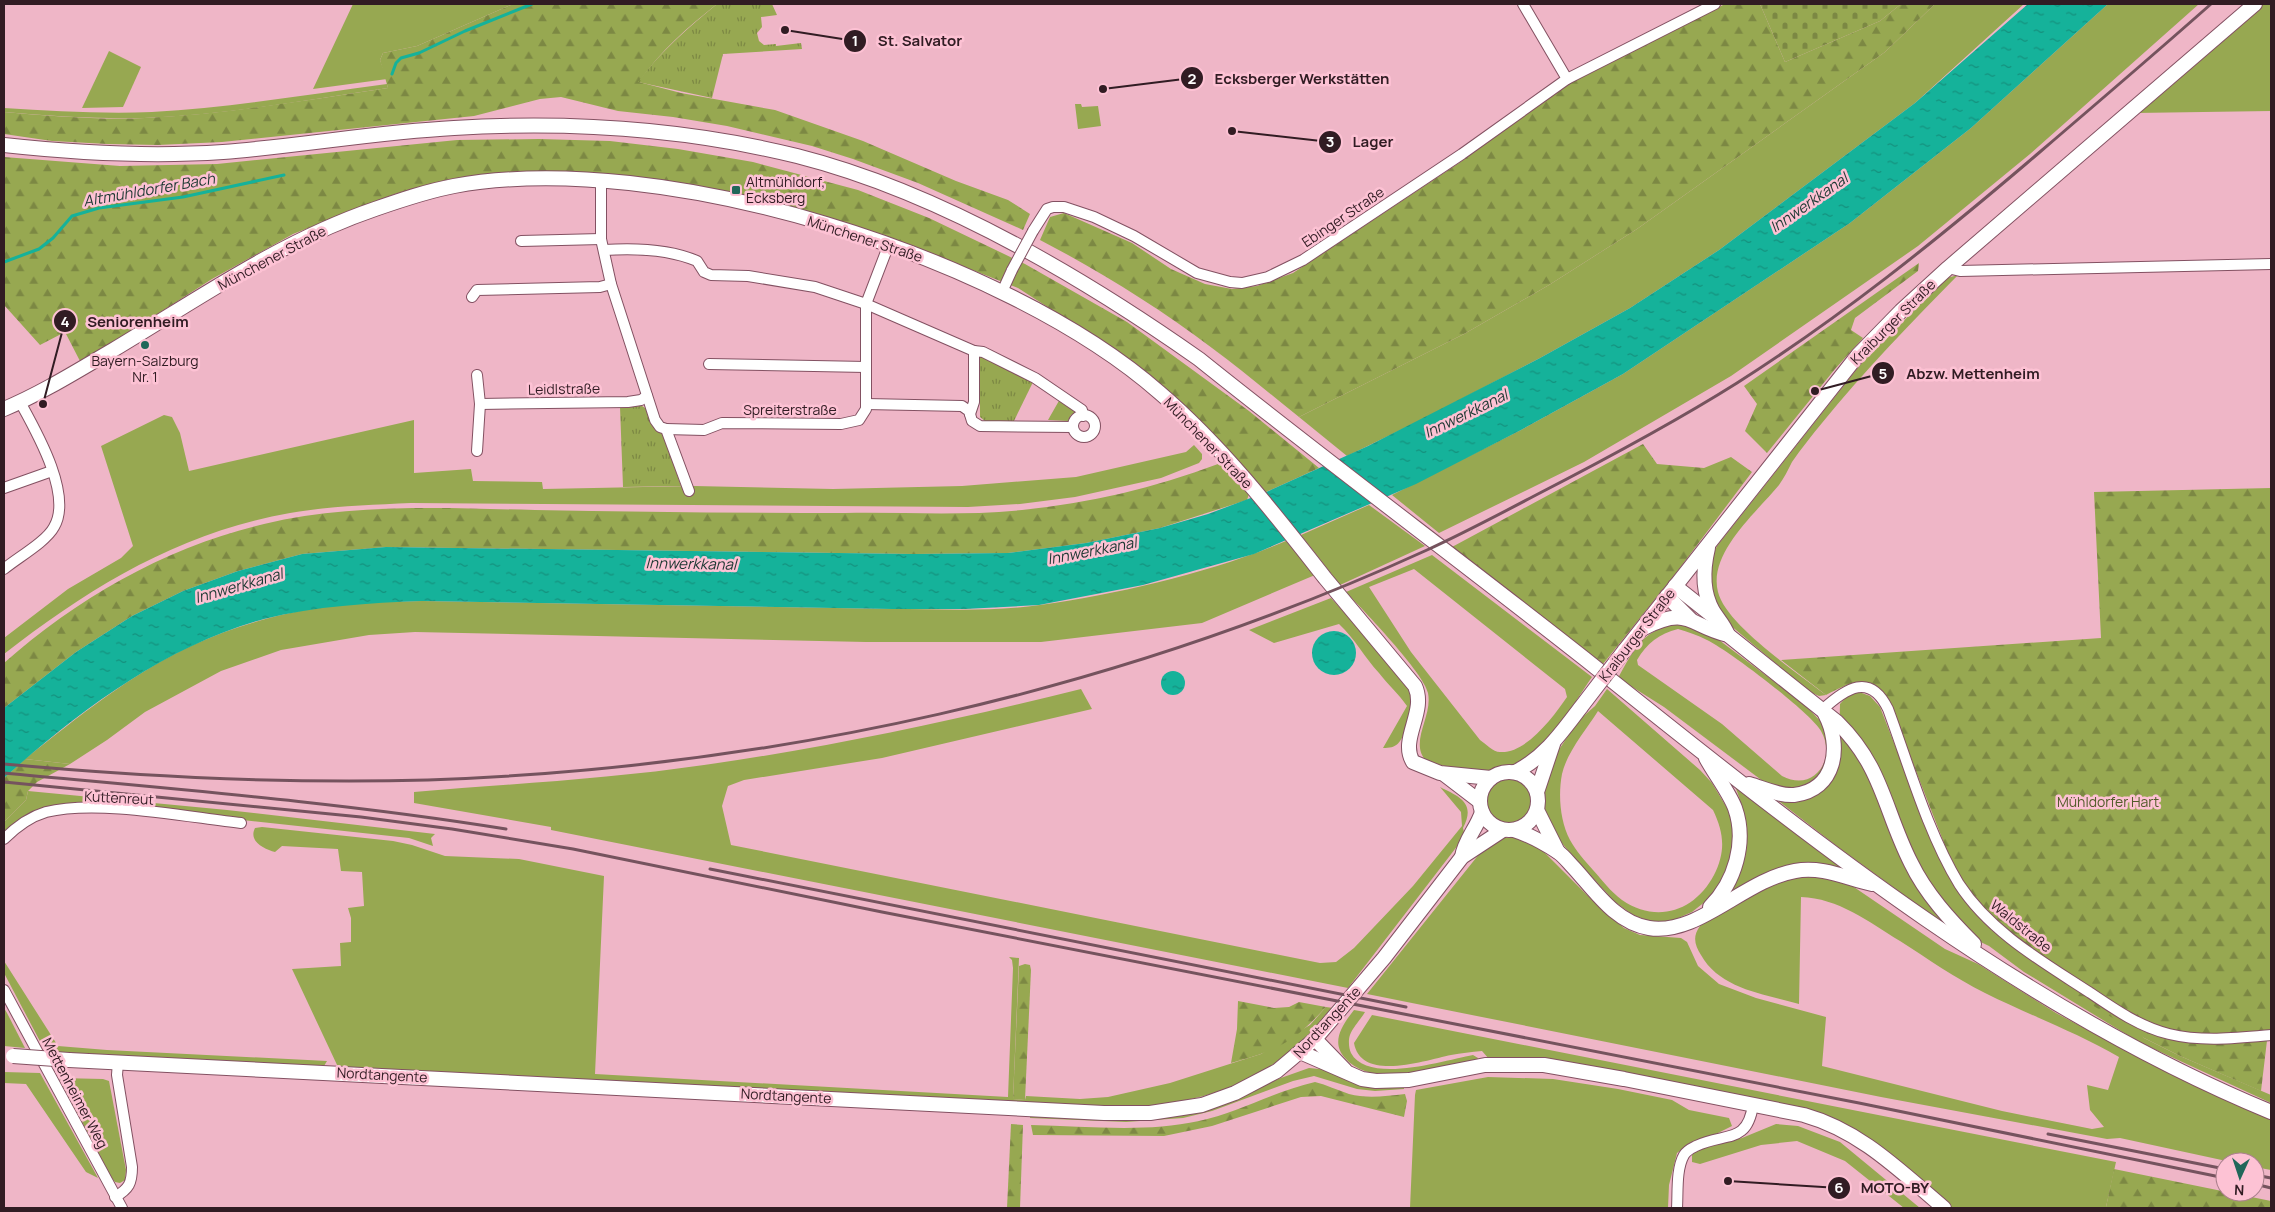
<svg xmlns="http://www.w3.org/2000/svg" width="2275" height="1212" viewBox="0 0 2275 1212" font-family="Manrope,sans-serif">
<style>
.green{fill:#97a851;fill-rule:evenodd}
.forest{fill:url(#forest-firs)}
.cemetery{fill:url(#cemetery-stones)}
.park{fill:url(#park-tufts)}
.water{fill:url(#water-ripples)}
.lines{fill:none;stroke-linecap:round;stroke-linejoin:round}
.stream{stroke:#15b29a;stroke-width:3}
.street-casing{stroke:#835162;stroke-width:12}
.secondary-casing{stroke:#835162;stroke-width:16}
.street{stroke:#fff;stroke-width:10}
.secondary{stroke:#fff;stroke-width:14}
.rail{stroke:#75535e;stroke-width:3}
.street-bridge-casing{stroke:#835162;stroke-width:12;stroke-linecap:butt}
.secondary-bridge-casing{stroke:#835162;stroke-width:16;stroke-linecap:butt}
.street-bridge{stroke:#fff;stroke-width:10}
.secondary-bridge{stroke:#fff;stroke-width:14}
.poi-dot{fill:#21675a;stroke:#fdc2d4;stroke-width:2}
.labels{text-anchor:middle;stroke-width:5;stroke-linejoin:round;paint-order:stroke}
.poi-label{font-size:14px;fill:#311c23;stroke:#fdc2d4;text-anchor:start}
.street-label{font-size:14px;fill:#311c23;stroke:#fdc2d4}
.park-label{font-size:14px;fill:#525c2a;stroke:#fdc2d4}
.water-label{font-size:15px;font-style:italic;fill:#1b3731;stroke:#fdc2d4}
.leader{fill:none;stroke:#311c23;stroke-width:2}
.callout-dot{fill:#311c23;stroke:#fdc2d4;stroke-width:2}
.mark-label{font-size:15px;text-anchor:middle;font-weight:bold;fill:#fff}
.callout-label{font-size:15px;text-anchor:middle;font-weight:bold;fill:#311c23;stroke:#fdc2d4;stroke-width:5;stroke-linejoin:round;paint-order:stroke}
</style>
<defs>
<pattern id="forest-firs" width="22" height="20" patternUnits="userSpaceOnUse" patternTransform="scale(1.25)"><rect width="22" height="20" fill="#97a851"/><path d="M5 1l3.5 6h-7zM16 11l3.5 6h-7z" fill="#7c8843"/></pattern>
<pattern id="cemetery-stones" width="16" height="16" patternUnits="userSpaceOnUse" patternTransform="scale(1.25)"><rect width="16" height="16" fill="#97a851"/><path d="M2 7V4a2 2 0 0 1 4 0v3zM10 15v-3a2 2 0 0 1 4 0v3z" fill="#7c8843"/></pattern>
<pattern id="park-tufts" width="24" height="20" patternUnits="userSpaceOnUse" patternTransform="scale(1.25)"><rect width="24" height="20" fill="#97a851"/><path d="M3 7l-1-3M5 7V3M7 7l1-3M15 17l-1-3M17 17v-4M19 17l1-3" fill="none" stroke="#7c8843"/></pattern>
<pattern id="water-ripples" width="26" height="14" patternUnits="userSpaceOnUse" patternTransform="scale(1.25)"><rect width="26" height="14" fill="#15b29a"/><path d="M2 4q2-2 4 0t4 0M15 11q2-2 4 0t4 0" fill="none" stroke="#14907d"/></pattern>
</defs>
<rect width="100%" height="100%" fill="#efb6c7"/>
<g class="green">
<path d="M353,4H513L417,46L383,53L380,60L387,79L313,89Z"/>
<path d="M1935,4H2024L1915,103L1719,250L1630,308L1540,358L1425,418L1347,456L1299,417L1464,334L1549,285L1637,229L1885,52Z"/>
<path d="M2108,4H2199L2030,154L1918,246L1731,376L1584,462L1439,533L1392,495L1521,430L1623,374L1850,223L1971,128Z"/>
<path d="M2262,4H2271V111L2135,113Z"/>
<path d="M109,51L141,67L123,107L82,108Z"/>
<path d="M387,84L388,88C307,100 225,115 144,118C97,119 51,116 4,112V108C53,111 103,114 152,112C231,108 309,94 387,84Z"/>
<path d="M1075,104H1081L1082,107L1098,106L1101,126L1078,129Z"/>
<path d="M1958,275C1911,323 1864,371 1822,423C1812,435 1801,449 1792,462C1788,470 1784,478 1779,485C1756,513 1708,553 1718,592C1726,625 1799,674 1826,695L1819,696L1810,692L1730,625C1708,600 1702,577 1717,546L1864,360L1947,278Z"/>
<path d="M1060,399L1078,411L1071,415L1068,421L1048,420Z"/>
<path d="M164,415L172,417L180,433L189,471L414,420V473L471,469L473,481L542,482L543,489L694,486L833,489L962,486L1076,477L1186,452L1194,445L1202,454V459L1199,463L1161,478L1075,497L1020,504L968,507L411,503C370,505 330,506 290,513C180,532 90,587 4,654V638L68,589L121,558L133,546L101,446Z"/>
<path d="M1369,505L1425,546L1340,585L1301,535Z"/>
<path d="M1286,541L1315,575L1202,623L1041,642H866L415,632L369,635L281,650L221,671L145,712L107,740L70,764L25,759C78,717 132,673 193,645C243,622 300,608 354,603C377,601 400,602 422,601L892,609C940,609 993,612 1040,605C1119,594 1213,572 1286,541Z"/>
<path d="M1432,555L1592,677C1578,697 1543,755 1522,764C1515,767 1506,766 1499,768C1492,770 1489,774 1481,774L1427,762C1408,743 1433,717 1428,693C1424,673 1363,610 1346,592ZM1414,569L1565,689L1567,697C1554,716 1526,754 1500,752C1493,752 1486,744 1480,740L1411,652L1369,587Z"/>
<path d="M1331,598C1346,615 1412,681 1413,699C1414,708 1409,724 1405,732C1399,744 1397,748 1383,748L1407,706C1399,694 1388,685 1379,673C1364,657 1356,640 1339,624L1274,643L1249,630Z"/>
<path d="M1675,622L1710,633L1723,643L1805,705L1828,729L1830,757L1815,782L1789,790L1768,785L1664,707L1618,678C1637,644 1639,636 1675,622ZM1678,629C1688,632 1697,635 1707,640C1728,650 1810,712 1821,731C1837,759 1814,793 1782,776L1722,724L1638,665L1637,660C1647,643 1659,634 1678,629Z"/>
<path d="M1081,689L1092,709L882,758L744,780L728,786L722,806L731,845L1320,963L1336,962L1354,948L1413,886L1462,826L1461,812L1440,787C1460,797 1476,803 1463,828L1465,836L1348,988L551,830V827L414,803V792C510,784 608,779 704,765C831,747 956,720 1081,689Z"/>
<path d="M1607,689L1700,770L1712,783L1730,813L1735,841L1731,864L1711,897L1692,912L1669,922H1652L1633,915L1615,902L1570,853L1557,837L1545,815L1544,790L1556,754L1578,721L1595,706ZM1598,711L1713,810C1724,833 1726,851 1714,875C1695,911 1657,924 1622,900C1611,892 1602,880 1593,870C1585,861 1576,851 1570,840C1560,821 1558,795 1562,774C1567,752 1586,730 1598,711Z"/>
<path d="M1859,692L1870,696L1880,707L1928,830L2144,1038L2180,1056L2271,1095V1103L2139,1042L2024,972L1989,946L1945,925L1838,847L1776,799L1813,794L1839,742L1840,704L1849,694Z"/>
<circle cx="1509" cy="801" r="23"/>
<path d="M1734,784L1846,870L1831,866L1721,900C1729,889 1738,877 1743,864C1752,839 1744,807 1734,784Z"/>
<path d="M28,791L227,810L435,834L431,838L433,846L409,838L160,811L56,808L4,836V822L26,800Z"/>
<path d="M262,827L393,841L412,845L445,856L519,859L604,876L595,1074L1008,1097L1013,968L1012,960L1009,957L1019,958L1013,1099L1025,1100L1026,1096L1080,1099L1108,1097L1170,1083L1261,1054L1310,1025L1326,1007L1333,1008C1276,1079 1210,1105 1121,1107L338,1067L292,969L341,966L340,943L351,942V918L348,908L364,906L362,872L341,871L338,849L282,846L275,852C265,849 248,842 255,828Z"/>
<path d="M1519,837L1540,848L1599,907L1624,928L1640,935L1681,938L1687,942L1698,966L1719,984L1756,998L1826,1017L1822,1066L2002,1111L2092,1129L2104,1127L2090,1110L2087,1085L2108,1090L2119,1057C2076,1032 2029,1015 1985,993C1955,978 1928,959 1900,941C1869,922 1838,898 1801,897L1799,1004C1764,994 1720,989 1701,955C1695,945 1692,937 1700,926L1762,885L1811,874L1848,883L1945,949L1978,964L2056,1013L2125,1050L2216,1095L2271,1118V1170L2255,1167V1162H2231L2120,1138L2107,1139L1881,1097L1367,994L1480,853L1500,838Z"/>
<path d="M4,961L58,1046L107,1050L327,1061L324,1066L319,1067L52,1053L43,1047L4,973Z"/>
<path d="M4,1008L7,1013L25,1048L4,1046Z"/>
<path d="M1354,1010L1365,1012C1361,1019 1353,1027 1350,1035C1348,1040 1349,1049 1351,1053C1368,1085 1445,1060 1473,1055L1478,1058L1477,1060C1440,1067 1374,1091 1345,1058C1330,1042 1343,1024 1354,1010Z"/>
<path d="M1372,1015L2116,1162L2106,1207L2110,1208H1952C1911,1173 1871,1134 1820,1113L1569,1062L1542,1059H1489L1482,1051C1471,1052 1461,1053 1451,1055C1426,1060 1361,1083 1354,1043Z"/>
<path d="M1309,1068L1330,1070L1404,1085V1089L1375,1091L1357,1089L1314,1076L1293,1081L1212,1111L1183,1118L1126,1122L1030,1118V1115L1101,1118L1235,1099L1278,1079Z"/>
<path d="M4,1072L40,1073L98,1178L86,1172L26,1084L4,1083Z"/>
<path d="M1488,1077L1553,1079L1618,1089L1672,1100L1689,1110L1729,1118L1732,1126L1714,1135L1691,1142L1677,1153L1669,1185L1668,1208H1410L1415,1095L1416,1090Z"/>
<path d="M59,1078L103,1079L109,1081L126,1170L125,1180L120,1183L115,1182L111,1177Z"/>
<path d="M1776,1124L1798,1126L1840,1142L1920,1208H1904L1845,1161L1797,1141L1761,1145L1700,1164L1692,1162V1155L1697,1150L1742,1138Z"/>
</g>
<g class="forest">
<path d="M513,4H717C688,27 660,51 639,82L681,93L775,110L863,141L956,181L1008,200L1030,214L1023,230L918,183L853,159L812,146L727,126L673,117L618,111L561,97L540,99L474,116L222,142L158,145L107,144L52,141L4,134V112C51,116 98,120 145,118C226,114 307,100 388,88L380,60L383,53L417,46Z"/>
<path d="M1725,4H1760L1785,62L1880,21L1901,4H1935L1885,52L1637,229L1549,285L1464,334L1299,417C1270,394 1242,370 1212,348C1159,308 1100,271 1040,240L1050,217L1064,213L1132,243L1171,269L1205,284L1232,289L1257,286L1293,273L1459,163L1564,86Z"/>
<path d="M539,139L610,141L678,149L753,162L858,190L929,218L1025,264L1127,322L1249,411L1319,468L1264,493L1203,425L1152,377L1119,353L1018,288L904,243L758,198L698,186L594,173L528,172L450,179L395,194L293,234L212,279L81,363L65,332L40,345L4,305V157L120,166L217,164L457,140Z"/>
<path d="M1919,263L1918,271L1855,318L1851,330L1863,338L1835,369L1767,453L1745,431L1757,404L1744,386Z"/>
<path d="M1643,444L1657,464L1704,468L1731,457L1752,472L1676,573L1603,664L1452,547Z"/>
<path d="M1218,464L1224,466L1249,494L1247,500L1160,528L1086,543L1008,553L914,554L386,547L302,554L238,571L183,591L132,616L76,652L4,708V663C77,598 168,546 264,524C351,503 445,508 535,510C638,512 741,513 845,513C904,512 963,516 1022,510C1089,503 1155,488 1218,464Z"/>
<path d="M2271,488V1032H2268L2261,1091L2180,1056L2144,1038L2031,966L2036,951L2008,932L1983,908L1970,893L1951,861L1887,697C1869,671 1848,684 1826,695L1781,660L2101,638L2094,492Z"/>
<path d="M25,759L70,764L37,782L28,791L26,800L4,822V778Z"/>
<path d="M1025,964L1030,965L1031,970L1025,1100L1013,1099L1019,966Z"/>
<path d="M1238,1001L1274,1008L1289,1007L1299,1002L1326,1007C1293,1043 1278,1050 1231,1063L1237,1029Z"/>
<path d="M1315,1082C1327,1085 1337,1090 1349,1094C1367,1099 1386,1096 1405,1094L1407,1101L1404,1117L1321,1096L1301,1097L1212,1126L1164,1136L1033,1135L1031,1125C1087,1126 1144,1133 1199,1121C1238,1113 1275,1091 1315,1082Z"/>
<path d="M1011,1124L1023,1125L1020,1208H1007Z"/>
<path d="M2114,1169L2271,1201V1208L2106,1207Z"/>
</g>
<path class="cemetery" d="M1760,4H1901L1880,21L1785,62Z"/>
<g class="park">
<path d="M717,4H772L777,15L761,17L762,27L757,33L759,41L764,45L776,44V46L801,43L802,49L723,54L712,98L638,82C660,52 688,28 717,4Z"/>
<path d="M980,357H986L1033,382L1013,423L985,421L980,417Z"/>
<path d="M642,406C663,417 673,464 681,486L623,487L620,407Z"/>
</g>
<g class="water">
<path d="M2028,4H2108L1971,128L1850,223L1623,374L1521,430L1416,484L1254,554L1143,585L1039,605L965,609H892L422,601C369,603 316,606 264,619C165,646 79,711 4,778V708L76,652L132,616L183,591L238,571L302,554L386,547L914,554L1008,553L1086,543L1160,528L1208,514L1264,493L1368,446L1540,358L1630,308L1719,250L1915,103Z"/>
<circle cx="1334" cy="653" r="22"/>
<circle cx="1173" cy="683" r="12"/>
</g>
<g class="lines">
<g class="stream">
<path d="M392,74L396,63L401,58L419,53L465,31L532,4"/>
<path d="M4,262L39,249L53,238L72,216L99,208L183,197L284,175"/>
</g>
<g class="street-casing">
<g id="street">
<path d="M1523,4L1567,79"/>
<path d="M601,181V239L611,284L655,420L660,427L666,429L689,491"/>
<path d="M1033,231L1047,209L1053,207H1064L1094,217L1134,236L1197,273L1230,282L1242,283L1268,277L1303,260L1462,154L1567,79L1715,4"/>
<path d="M521,241L601,239"/>
<path d="M604,250C634,248 669,249 697,261L704,272L711,275L748,276L815,287L866,304L974,351V402L970,414"/>
<path d="M1948,268L1960,271L2271,264"/>
<path d="M1002,292L1012,270"/>
<path d="M472,297L477,290L600,287L611,284"/>
<path d="M974,351L983,352L1035,378L1082,410L1083,416"/>
<path d="M709,364L866,367"/>
<path d="M477,375L480,404L477,451"/>
<path d="M480,404L628,402L641,400L647,396"/>
<path d="M866,404L962,406L969,411L972,421L980,426L1073,427"/>
<circle cx="1084" cy="426" r="11"/>
<path d="M666,429L704,430L722,423L841,424L859,420L866,409V304L889,244"/>
<path d="M4,488L52,471"/>
<path d="M4,569C17,558 46,542 54,527C73,495 36,431 20,402"/>
<path d="M1822,710C1846,688 1870,672 1888,709C1909,766 1928,833 1959,884C1990,932 2043,962 2089,992C2114,1009 2140,1027 2169,1034C2202,1042 2238,1038 2271,1035"/>
<path d="M4,839C15,828 29,817 46,812C97,799 187,817 241,823"/>
<path d="M4,990L122,1208"/>
<path d="M115,1197C129,1189 132,1183 132,1167L117,1075L118,1062"/>
<path d="M1677,1208C1678,1192 1676,1169 1684,1155C1687,1150 1692,1148 1696,1146C1725,1132 1747,1145 1753,1105"/>
</g>
</g>
<g class="secondary-casing">
<g id="secondary">
<path d="M4,145C77,153 150,157 223,152C300,146 377,132 454,128C571,121 683,128 797,156C939,192 1081,276 1199,359C1326,461 1457,558 1585,659C1798,829 2016,1007 2271,1112"/>
<path d="M4,409C42,393 77,371 113,350C198,299 281,241 375,209C401,200 427,191 454,186C660,148 1004,256 1160,393C1223,447 1274,513 1325,578C1355,614 1385,650 1415,686C1427,712 1399,739 1413,762L1440,773L1491,778"/>
<path d="M1708,548C1703,569 1702,592 1713,611C1718,619 1724,625 1728,635"/>
<path d="M1675,586L1714,617"/>
<path d="M1667,596L1690,619"/>
<path d="M1644,628C1689,605 1689,626 1728,635L1837,722C1883,767 1884,810 1911,863C1926,894 1950,920 1974,944"/>
<path d="M1624,651L1858,355L1901,311L1948,268L2255,4"/>
<path d="M1706,758C1714,773 1729,792 1735,808C1747,842 1735,882 1710,907"/>
<circle cx="1509" cy="801" r="29"/>
<path d="M1515,772C1544,758 1562,732 1581,707"/>
<path d="M1445,775L1479,801"/>
<path d="M1749,784C1763,788 1779,796 1794,795C1836,790 1842,746 1825,714"/>
<path d="M1537,792L1553,744"/>
<path d="M1537,810L1558,852"/>
<path d="M1514,830C1530,835 1544,843 1558,852C1564,856 1569,863 1574,868C1595,891 1616,923 1649,928C1698,936 1744,880 1795,871C1822,866 1846,878 1872,884"/>
<path d="M1462,857C1464,841 1477,828 1482,812"/>
<path d="M1315,1039L1345,1070"/>
<path d="M1300,1052L1362,1079L1376,1081L1409,1080L1485,1065H1544L1624,1079L1804,1115C1861,1131 1900,1171 1944,1208"/>
<path d="M69,1060L1104,1113H1150L1202,1105L1235,1093L1277,1071L1315,1039L1384,958L1462,857L1503,830"/>
</g>
</g>
<use href="#street" class="street"/>
<use href="#secondary" class="secondary"/>
<g class="rail">
<path d="M4,764C145,777 286,784 428,780C772,768 1114,693 1427,550C1464,533 1500,514 1536,495C1604,460 1672,424 1737,383C1841,317 1934,242 2027,163C2089,110 2150,58 2211,4"/>
<path d="M4,773C172,789 339,802 506,829"/>
<path d="M4,782L361,817L452,829L573,849L882,912L1859,1103L2225,1178"/>
<path d="M710,869L1406,1007"/>
<path d="M2048,1134L2225,1169"/>
<path d="M2255,1175L2271,1178"/>
<path d="M2255,1184L2271,1188"/>
</g>
<g class="street-bridge-casing">
<path id="street-bridge" d="M1012,270L1033,231"/>
</g>
<g class="secondary-bridge-casing">
<g id="secondary-bridge">
<path d="M1581,707L1624,651"/>
<path d="M13,1056L69,1060"/>
</g>
</g>
<use href="#street-bridge" class="street-bridge"/>
<use href="#secondary-bridge" class="secondary-bridge"/>
</g>
<g class="poi-dot">
<rect x="731" y="185" width="10" height="10" rx="2.5"/>
<circle cx="145" cy="345" r="5"/>
</g>
<g class="labels">
<g class="poi-label">
<text x="746" y="187">Altmühldorf,<tspan x="746" dy="16">Ecksberg</tspan></text>
<text x="145" y="366" text-anchor="middle">Bayern-Salzburg<tspan x="145" dy="16">Nr. 1</tspan></text>
</g>
<g class="street-label">
<text transform="translate(1343 217) rotate(-34)" y="5">Ebinger Straße</text>
<text transform="translate(865 239) rotate(18)" y="5">Münchener Straße</text>
<text transform="translate(272 258) rotate(-28)" y="5">Münchener Straße</text>
<text transform="translate(1893 322) rotate(-45)" y="5">Kraiburger Straße</text>
<text transform="translate(564 389) rotate(-1)" y="5">Leidlstraße</text>
<text x="790" y="415">Spreiterstraße</text>
<text transform="translate(1208 443) rotate(46)" y="5">Münchener Straße</text>
<text transform="translate(1637 635) rotate(-52)" y="5">Kraiburger Straße</text>
<text transform="translate(119 798) rotate(3)" y="5">Kuttenreut</text>
<text transform="translate(2021 926) rotate(39)" y="5">Waldstraße</text>
<text transform="translate(1327 1022) rotate(-47)" y="5">Nordtangente</text>
<text transform="translate(382 1075) rotate(3)" y="5">Nordtangente</text>
<text transform="translate(75 1093) rotate(62)" y="5">Mettenheimer Weg</text>
<text transform="translate(786 1096) rotate(3)" y="5">Nordtangente</text>
</g>
<g class="park-label">
<text x="2108" y="807">Mühldorfer Hart</text>
</g>
<g class="water-label">
<text transform="translate(149 190) rotate(-10)" y="5">Altmühldorfer Bach</text>
<text transform="translate(1809 203) rotate(-35)" y="5">Innwerkkanal</text>
<text transform="translate(1466 414) rotate(-26)" y="5">Innwerkkanal</text>
<text transform="translate(1092 551) rotate(-11)" y="5">Innwerkkanal</text>
<text transform="translate(691 564) rotate(1)" y="5">Innwerkkanal</text>
<text transform="translate(239 586) rotate(-16)" y="5">Innwerkkanal</text>
</g>
</g>
<path class="leader" d="M785 30L855 41M1103 89L1192 78M1232 131L1330 142M43 404L65 321M1815 391L1883 373M1728 1181L1839 1188"/>
<g class="callout-dot">
<circle cx="785" cy="30" r="5"/>
<circle cx="1103" cy="89" r="5"/>
<circle cx="1232" cy="131" r="5"/>
<circle cx="43" cy="404" r="5"/>
<circle cx="1815" cy="391" r="5"/>
<circle cx="1728" cy="1181" r="5"/>
<circle cx="855" cy="41" r="12"/>
<circle cx="1192" cy="78" r="12"/>
<circle cx="1330" cy="142" r="12"/>
<circle cx="65" cy="321" r="12"/>
<circle cx="1883" cy="373" r="12"/>
<circle cx="1839" cy="1188" r="12"/>
</g>
<g class="mark-label">
<text x="855" y="46">1</text>
<text x="1192" y="84">2</text>
<text x="1330" y="147">3</text>
<text x="65" y="327">4</text>
<text x="1883" y="379">5</text>
<text x="1839" y="1193">6</text>
</g>
<g class="callout-label">
<text x="920" y="46">St. Salvator</text>
<text x="1302" y="84">Ecksberger Werkstätten</text>
<text x="1373" y="147">Lager</text>
<text x="138" y="327">Seniorenheim</text>
<text x="1973" y="379">Abzw. Mettenheim</text>
<text x="1895" y="1193">MOTO-BY</text>
</g>
<rect width="2275" height="1212" fill="none" stroke="#311c23" stroke-width="10"/>
<g transform="translate(2240 1177) rotate(183)"><circle r="24" fill="#fdc2d4" stroke="#ab808d"/>
<path d="M0-4L9 19L0 12L-9 19Z" fill="#21675a"/>
<text y="-8" font-size="14" font-weight="bold" text-anchor="middle" fill="#311c23">N</text>
</g>
</svg>
